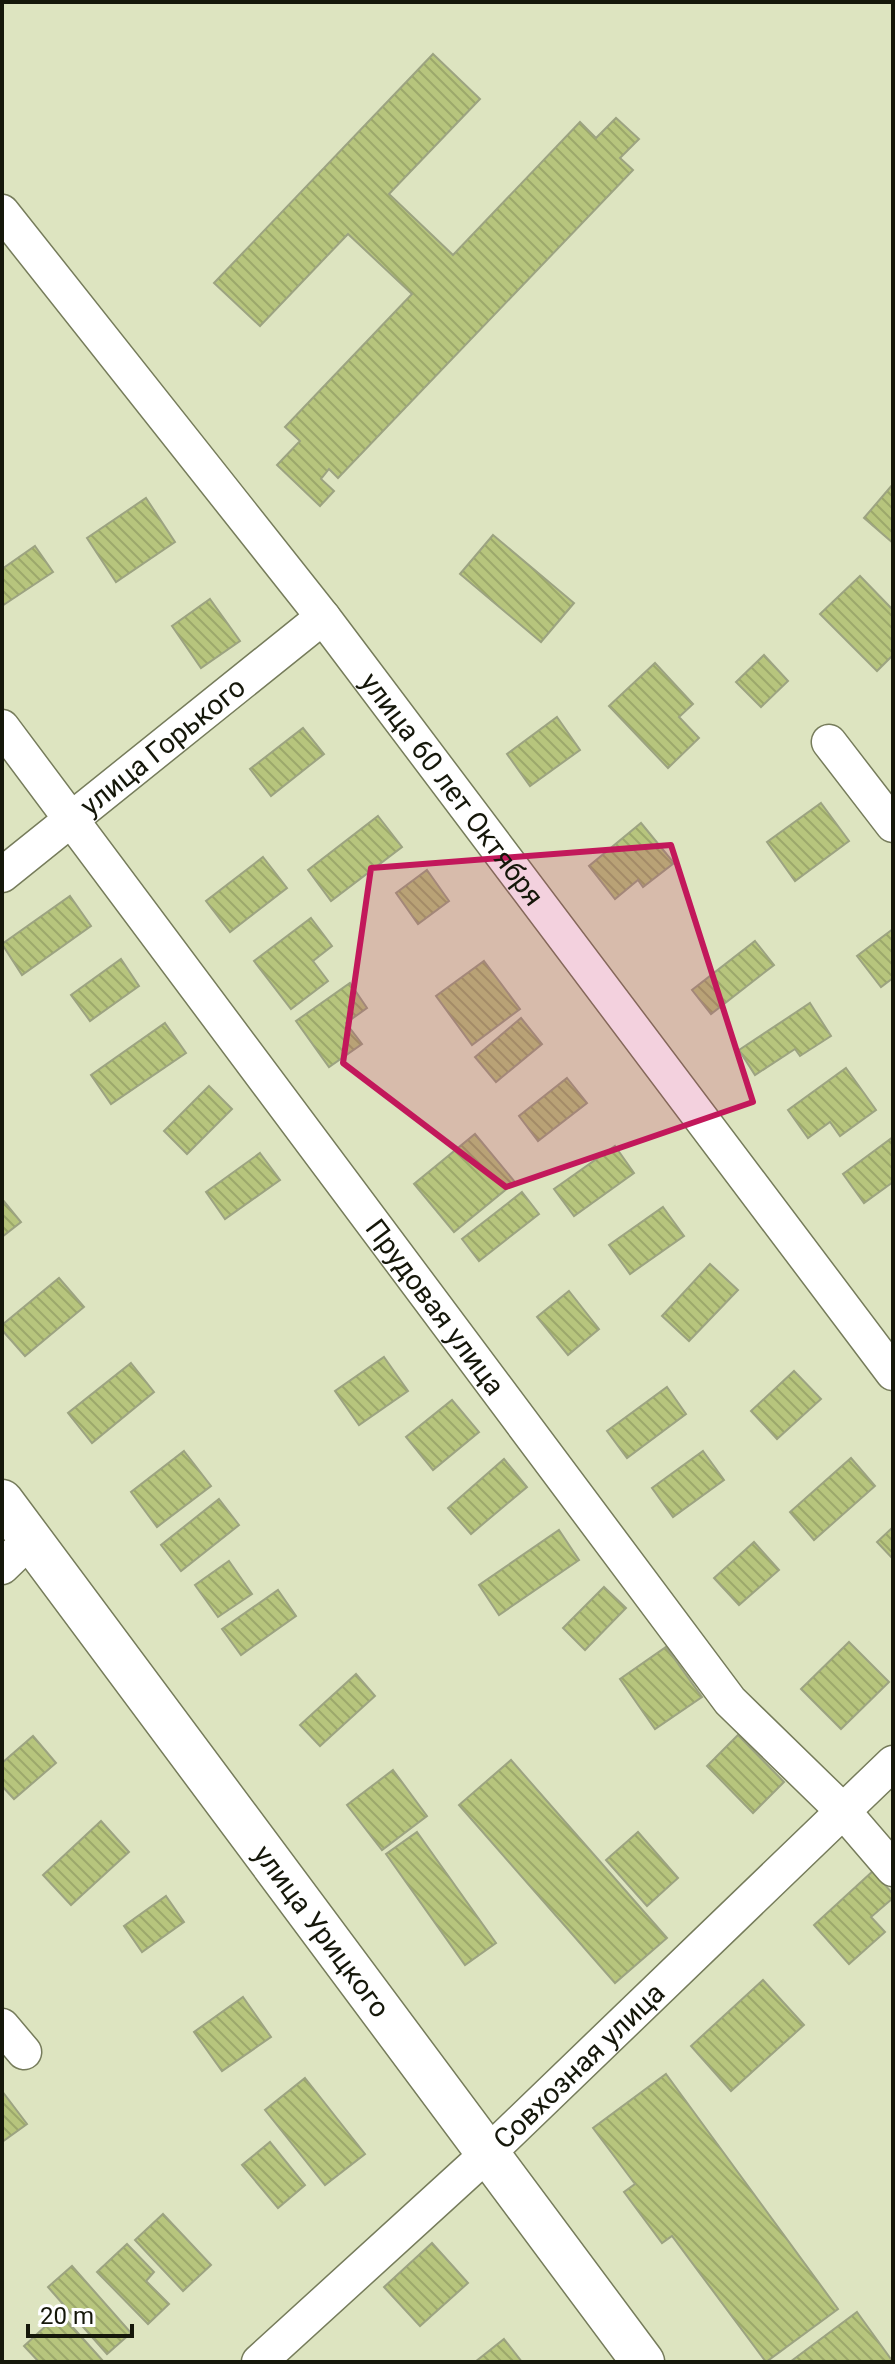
<svg xmlns="http://www.w3.org/2000/svg" width="895" height="2364" viewBox="0 0 895 2364" font-family="Roboto,sans-serif">
<style>
.building{fill:url(#building-back-hatch);stroke:#9ca381;stroke-width:2}
.lines{fill:none;stroke-linecap:round;stroke-linejoin:round}
.minor-casing{stroke:#767c5b;stroke-width:37}
.tertiary-casing{stroke:#767c5b;stroke-width:45}
.minor{stroke:#fff;stroke-width:34}
.tertiary{stroke:#fff;stroke-width:42}
.marked{fill:#c2185b;fill-opacity:0.2;stroke:#c2185b;stroke-width:6;stroke-linejoin:round}
.labels{text-anchor:middle;stroke-width:8;stroke-linejoin:round;paint-order:stroke}
.street-label{font-size:28px;fill:#15170a;stroke:#fff}
</style>
<defs>
<pattern id="building-back-hatch" width="6" height="6" patternUnits="userSpaceOnUse" patternTransform="scale(2)"><rect width="6" height="6" fill="#b7c57d"/><path d="M-1 5l2 2M0 0l6 6M5-1l2 2" fill="none" stroke="#9ca86b"/></pattern>
</defs>
<rect width="100%" height="100%" fill="#dde4c0"/>
<g class="building">
<path d="M433,54L480,99L389,194L453,255L580,122L596,138L616,118L639,139L620,158L633,170L338,478L329,469L321,479L334,491L320,506L277,465L300,441L285,427L412,294L348,234L260,326L214,283Z"/>
<path d="M893,484V543L864,518Z"/>
<path d="M146,498L175,542L116,582L87,538Z"/>
<path d="M493,535L574,603L541,642L460,574Z"/>
<path d="M35,546L53,572L2,606V569Z"/>
<path d="M860,576L893,610V655L877,671L820,614Z"/>
<path d="M210,599L240,641L201,668L172,626Z"/>
<path d="M764,655L788,681L761,707L736,682Z"/>
<path d="M655,663L693,704L679,717L699,738L668,768L609,706Z"/>
<path d="M557,717L580,750L530,786L507,754Z"/>
<path d="M303,728L324,754L271,796L250,769Z"/>
<path d="M821,803L849,841L795,881L767,842Z"/>
<path d="M378,816L402,847L331,901L308,870Z"/>
<path d="M641,823L674,863L643,887L638,880L615,899L589,866Z"/>
<path d="M263,857L287,888L230,932L206,901Z"/>
<path d="M427,870L449,901L418,924L396,893Z"/>
<path d="M70,896L91,926L22,975L2,944Z"/>
<path d="M311,918L332,946L313,961L328,981L291,1009L254,961Z"/>
<path d="M893,929V978L881,987L857,956Z"/>
<path d="M755,941L774,965L711,1014L692,990Z"/>
<path d="M121,959L139,986L90,1021L71,995Z"/>
<path d="M484,961L520,1009L472,1045L436,996Z"/>
<path d="M350,983L367,1008L346,1023L362,1044L329,1067L296,1021Z"/>
<path d="M810,1003L831,1036L800,1056L795,1049L755,1075L739,1050Z"/>
<path d="M521,1018L542,1044L496,1082L475,1057Z"/>
<path d="M165,1023L186,1053L111,1104L91,1075Z"/>
<path d="M846,1068L876,1110L840,1136L830,1122L808,1138L788,1110Z"/>
<path d="M567,1078L587,1103L538,1141L519,1116Z"/>
<path d="M209,1086L232,1109L187,1154L164,1131Z"/>
<path d="M475,1134L515,1182L454,1232L414,1184Z"/>
<path d="M893,1137V1182L864,1203L843,1174Z"/>
<path d="M615,1146L634,1173L574,1216L554,1189Z"/>
<path d="M260,1153L280,1180L225,1219L206,1192Z"/>
<path d="M522,1192L539,1214L479,1261L462,1239Z"/>
<path d="M2,1199L21,1222L2,1237Z"/>
<path d="M663,1207L684,1236L630,1274L609,1245Z"/>
<path d="M710,1264L738,1290L689,1341L662,1316Z"/>
<path d="M59,1278L84,1307L25,1356L2,1330V1325Z"/>
<path d="M569,1291L599,1329L568,1355L537,1317Z"/>
<path d="M384,1357L408,1391L359,1425L335,1391Z"/>
<path d="M131,1363L154,1392L92,1443L68,1413Z"/>
<path d="M794,1371L821,1399L777,1439L751,1411Z"/>
<path d="M667,1387L686,1414L627,1458L607,1431Z"/>
<path d="M452,1400L479,1432L433,1470L406,1437Z"/>
<path d="M184,1451L211,1486L157,1527L131,1492Z"/>
<path d="M703,1451L724,1480L673,1517L652,1488Z"/>
<path d="M851,1458L875,1486L814,1540L790,1512Z"/>
<path d="M504,1459L527,1487L471,1534L448,1508Z"/>
<path d="M219,1499L239,1525L181,1571L161,1545Z"/>
<path d="M893,1527V1559L877,1542Z"/>
<path d="M559,1530L579,1560L499,1615L479,1585Z"/>
<path d="M754,1542L779,1570L739,1605L714,1578Z"/>
<path d="M229,1561L252,1594L218,1617L195,1585Z"/>
<path d="M604,1587L626,1608L585,1650L563,1628Z"/>
<path d="M278,1590L296,1616L241,1655L222,1629Z"/>
<path d="M849,1642L889,1682L841,1729L801,1689Z"/>
<path d="M666,1647L702,1697L655,1729L620,1679Z"/>
<path d="M356,1674L375,1696L320,1746L300,1725Z"/>
<path d="M738,1735L784,1782L753,1813L707,1766Z"/>
<path d="M33,1736L56,1763L14,1799L2,1786V1763Z"/>
<path d="M511,1760L667,1938L615,1983L459,1805Z"/>
<path d="M393,1770L427,1816L382,1850L347,1805Z"/>
<path d="M101,1821L129,1852L71,1905L43,1875Z"/>
<path d="M417,1832L496,1943L465,1965L386,1854Z"/>
<path d="M638,1832L678,1878L647,1906L606,1860Z"/>
<path d="M873,1871L893,1894V1898L871,1917L885,1932L849,1964L814,1925Z"/>
<path d="M166,1896L184,1922L142,1952L124,1926Z"/>
<path d="M763,1980L804,2025L731,2091L691,2046Z"/>
<path d="M243,1997L271,2037L222,2071L194,2032Z"/>
<path d="M666,2074L838,2309L766,2362L672,2236L662,2243L624,2192L635,2184L593,2128Z"/>
<path d="M305,2078L365,2154L325,2185L265,2110Z"/>
<path d="M2,2091L27,2124L2,2142Z"/>
<path d="M270,2142L305,2185L278,2208L242,2165Z"/>
<path d="M163,2214L211,2265L183,2291L135,2240Z"/>
<path d="M432,2243L468,2283L420,2326L384,2287Z"/>
<path d="M127,2244L154,2272L146,2281L169,2304L148,2324L97,2272Z"/>
<path d="M72,2266L131,2333L107,2354L48,2287Z"/>
<path d="M857,2312L893,2362H790Z"/>
<path d="M60,2313L103,2361L102,2362H39L24,2346Z"/>
<path d="M504,2339L522,2362H475Z"/>
</g>
<g class="lines">
<g class="minor-casing">
<g id="minor">
<path id="s1" d="M2,212L323,617L893,1373"/>
<path id="s2" d="M2,727L730,1701L844,1812L893,1869"/>
<path d="M829,742L893,825"/>
<path id="s3" d="M2,875L323,617"/>
<path d="M2,1567L30,1540"/>
<path d="M2,2026L24,2052"/>
<path id="s4" d="M259,2362L486,2155L893,1763"/>
</g>
</g>
<g class="tertiary-casing">
<g id="tertiary">
<path id="s5" d="M2,1501L643,2362"/>
</g>
</g>
<use href="#minor" class="minor"/>
<use href="#tertiary" class="tertiary"/>
</g>
<path class="marked" d="M671,845L753,1102L506,1187L343,1063L371,868Z"/>
<g class="labels">
<g class="street-label">
<text dy="10" stroke="none"><textPath href="#s3" startOffset="206">улица Горького</textPath></text>
<text dy="10" stroke="none"><textPath href="#s1" startOffset="732">улица 60 лет Октября</textPath></text>
<text dy="10" stroke="none"><textPath href="#s2" startOffset="724">Прудовая улица</textPath></text>
<text dy="10" stroke="none"><textPath href="#s5" startOffset="536">улица Урицкого</textPath></text>
<text dy="10" stroke="none"><textPath href="#s4" startOffset="436">Совхозная улица</textPath></text>
</g>
</g>
<rect width="895" height="2364" fill="none" stroke="#15170a" stroke-width="8"/>
<path d="M28 2324v12h104v-12" fill="none" stroke="#15170a" stroke-width="4"/>
<text x="40" y="2324" font-size="24" fill="#15170a" stroke="#ffffff" stroke-width="6" paint-order="stroke">20 m</text>
</svg>
